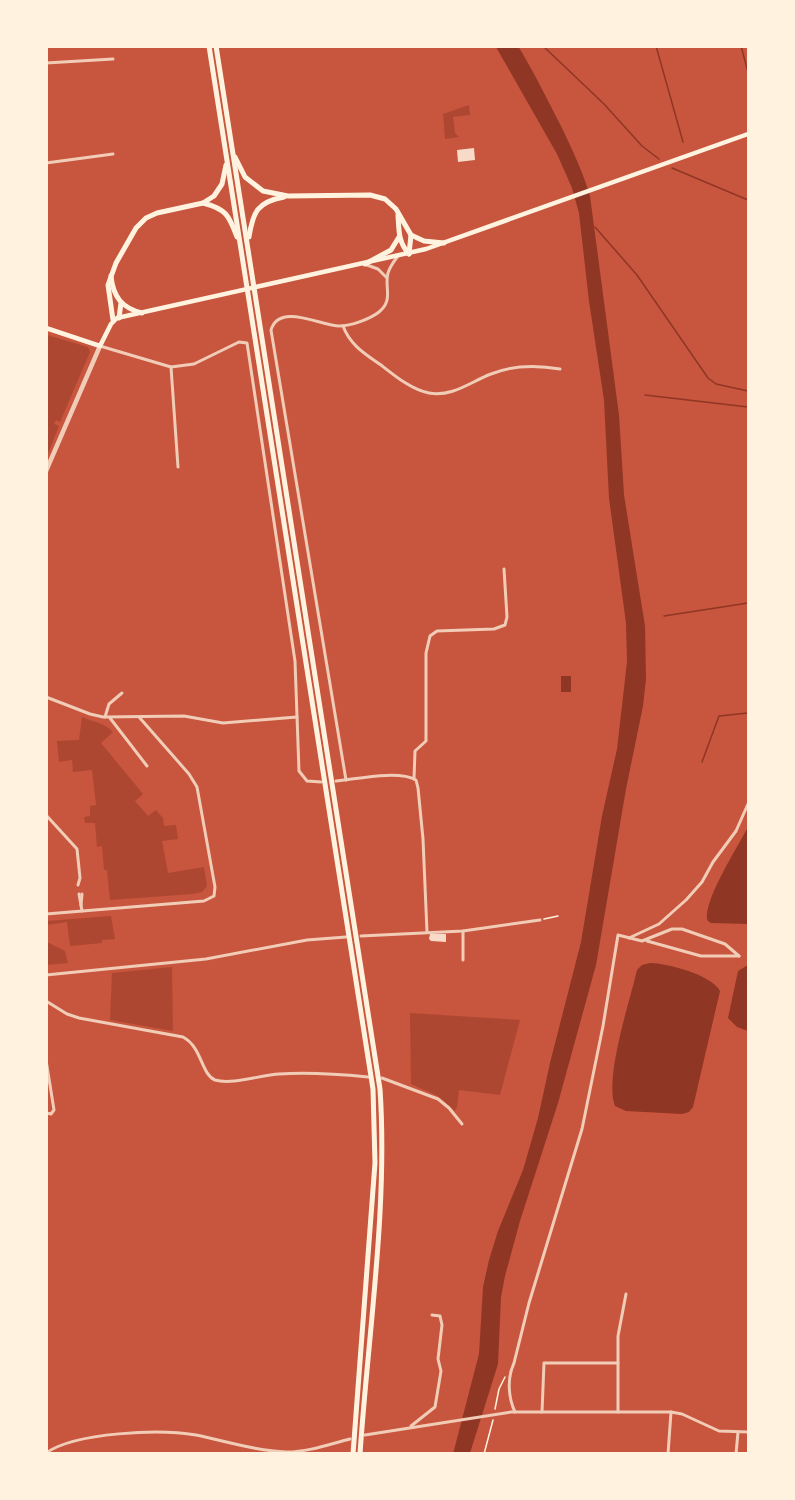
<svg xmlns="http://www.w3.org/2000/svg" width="795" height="1500" viewBox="0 0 795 1500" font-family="'Noto Serif',serif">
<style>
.green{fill:#ae4732}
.water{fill:#8f3625}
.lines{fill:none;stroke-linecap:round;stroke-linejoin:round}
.stream{stroke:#8f3625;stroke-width:1.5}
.building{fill:#f7dbc8}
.path{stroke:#fff3e0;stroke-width:1.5}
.minor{stroke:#f1ccb7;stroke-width:3}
.tertiary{stroke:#f1ccb7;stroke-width:4.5}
.secondary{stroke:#fff3e0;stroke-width:4.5}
.trunk{stroke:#fff3e0;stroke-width:5}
</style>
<rect width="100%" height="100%" fill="#c8553d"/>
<g class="green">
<path d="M469,105L470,115L453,117L455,133L459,137L445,139L443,114Z"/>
<path d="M47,335L88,347L90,352L60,422L56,420L54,424L59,426L47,456Z"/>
<path d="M82,717C93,722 105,723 113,732L101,743L143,794L135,801L148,816L156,810L163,818L164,826L176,825L178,839L162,841L168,873L204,867L207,886L202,892L192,894L110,900L107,870H104L102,846L97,847L95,823H85L84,817L90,816V806L96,805L92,770L73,772L72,760L59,762L57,741L79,740Z"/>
<path d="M111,916L115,939L102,940V943L70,946L67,922L47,925V921Z"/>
<path d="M47,942L65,951L68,963L47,965Z"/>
<path d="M172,967L173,1031L110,1020L112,973Z"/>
<path d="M410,1013L520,1020L500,1095L459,1090L457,1107L455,1111L438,1096L411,1084Z"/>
</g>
<g class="water">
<path d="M518,46C534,72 547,99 561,126C572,149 583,172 590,196L619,415L624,495L645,626L646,679L643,706L626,789L596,965L558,1103L520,1221L505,1276L501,1297L498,1364L470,1453L453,1454L479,1354L483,1287L489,1260L498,1231L523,1170L538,1118L550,1063L581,942L602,816L617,749L627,662L626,623L609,498L604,400L589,301L579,213L572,188L557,154L496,47Z"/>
<rect x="561" y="676" width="10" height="16"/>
<path d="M748,827V924L711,923L708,921C701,904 739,845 748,827Z"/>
<path d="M650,963C667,963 712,975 720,991L693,1107L689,1112L682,1114L626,1111L615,1106C604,1078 630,1001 637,970L642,965Z"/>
<path d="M748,965V1031L737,1027L728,1018L738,971Z"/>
</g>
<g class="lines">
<g class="stream">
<path d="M543,46L604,104L642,146L659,159"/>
<path d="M656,46L683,142"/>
<path d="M741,46L748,72"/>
<path d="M672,168L748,200"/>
<path d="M595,227L637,275L708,378L716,384L748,391"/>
<path d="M645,395L748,407"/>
<path d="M664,616L748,603"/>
<path d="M702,762L719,716L748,713"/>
</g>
</g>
<g class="building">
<path d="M474,148L475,160L458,162L457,150Z"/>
<path d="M430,934H446V942L431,941L429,939Z"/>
</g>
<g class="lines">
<g class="path">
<path d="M544,919L558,916"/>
<path d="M495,1409L499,1389L505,1377"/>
<path d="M484,1454L493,1420"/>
</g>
<g class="minor">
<path d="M46,63L113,59"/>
<path d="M46,163L113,154"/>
<path d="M367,265L378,269L386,277"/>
<path d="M343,326C350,345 365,354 381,365C395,376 412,390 429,393C453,397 470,382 491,374C513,365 537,365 560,369"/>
<path d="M100,346L171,367L194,364L239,342L247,343L295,661L299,771L307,781L321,782"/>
<path d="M171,367L178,467"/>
<path d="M46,697L90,714L103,717L184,716L223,723L297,717"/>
<path d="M105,717L109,704L122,693"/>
<path d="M110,718L147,766"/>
<path d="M414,779L415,751L426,741V653L430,636L437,631L494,629L505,625L507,617L504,569"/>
<path d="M346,780L271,330C279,302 322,326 339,326C351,326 370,319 379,312C394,300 384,287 388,273C390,267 394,261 398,256"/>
<path d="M336,781C357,779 398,770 416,780L418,788L423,839L427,932"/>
<path d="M46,815L77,849L80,878L78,885"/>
<path d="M79,894L82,911"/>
<path d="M81,905L82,894"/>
<path d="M46,914L204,901L214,896L215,887L197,787L189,774L139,717"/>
<path d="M463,931V960"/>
<path d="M361,936L463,931L540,920"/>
<path d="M629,938L659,924L686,900L702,882L713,862L736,831L748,804"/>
<path d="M647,941L701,956H739"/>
<path d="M46,975L206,959L307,940L346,937"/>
<path d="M46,1001L67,1014L79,1018L183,1037C202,1047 201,1074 215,1080C232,1085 261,1075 279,1074C309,1072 338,1074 368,1077"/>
<path d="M46,1060L54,1110L51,1114L46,1113"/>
<path d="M382,1078L438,1099L449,1108L462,1124"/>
<path d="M515,1412C508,1397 507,1378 514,1363L529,1303L582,1129L603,1026L618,935L642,941L672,929H682L725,944L739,956"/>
<path d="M542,1412L544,1363H618"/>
<path d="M618,1412V1336L626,1294"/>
<path d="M411,1426L435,1407L441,1371L438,1359L442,1325L440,1316L432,1315"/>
<path d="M365,1435L511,1412H671L682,1414L719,1431L748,1432"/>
<path d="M46,1453C76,1432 160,1429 196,1435C226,1441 256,1451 287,1452C308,1452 330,1444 350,1439"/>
<path d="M668,1454L671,1412"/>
<path d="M736,1454L738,1432"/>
</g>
<path class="tertiary" d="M46,471L100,346"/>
<path class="secondary" d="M46,328L100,346L111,324L117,318L426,249L748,134"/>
<g class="trunk">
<path d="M209,46L373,1089L375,1163L353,1454"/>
<path d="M216,46L380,1089C388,1208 368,1335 360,1454"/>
<path d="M235,157L245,177L263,191L288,196L370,195L385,199L396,209L411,235L409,254"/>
<path d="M203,203C226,209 229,215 237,237"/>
<path d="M398,215C399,230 398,242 409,254"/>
<path d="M411,235L424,241L444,243"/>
<path d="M249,237C253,212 257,202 284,197"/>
<path d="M365,264L391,250L399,237"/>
<path d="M111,276C113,297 122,308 142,313"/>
<path d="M119,318L121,303"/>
<path d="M113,320L108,285L116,263L136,228L146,218L157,213L203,203L214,196L222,184L226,165"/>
</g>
</g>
<rect width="795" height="1500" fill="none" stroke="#fff3e0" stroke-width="96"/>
</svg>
